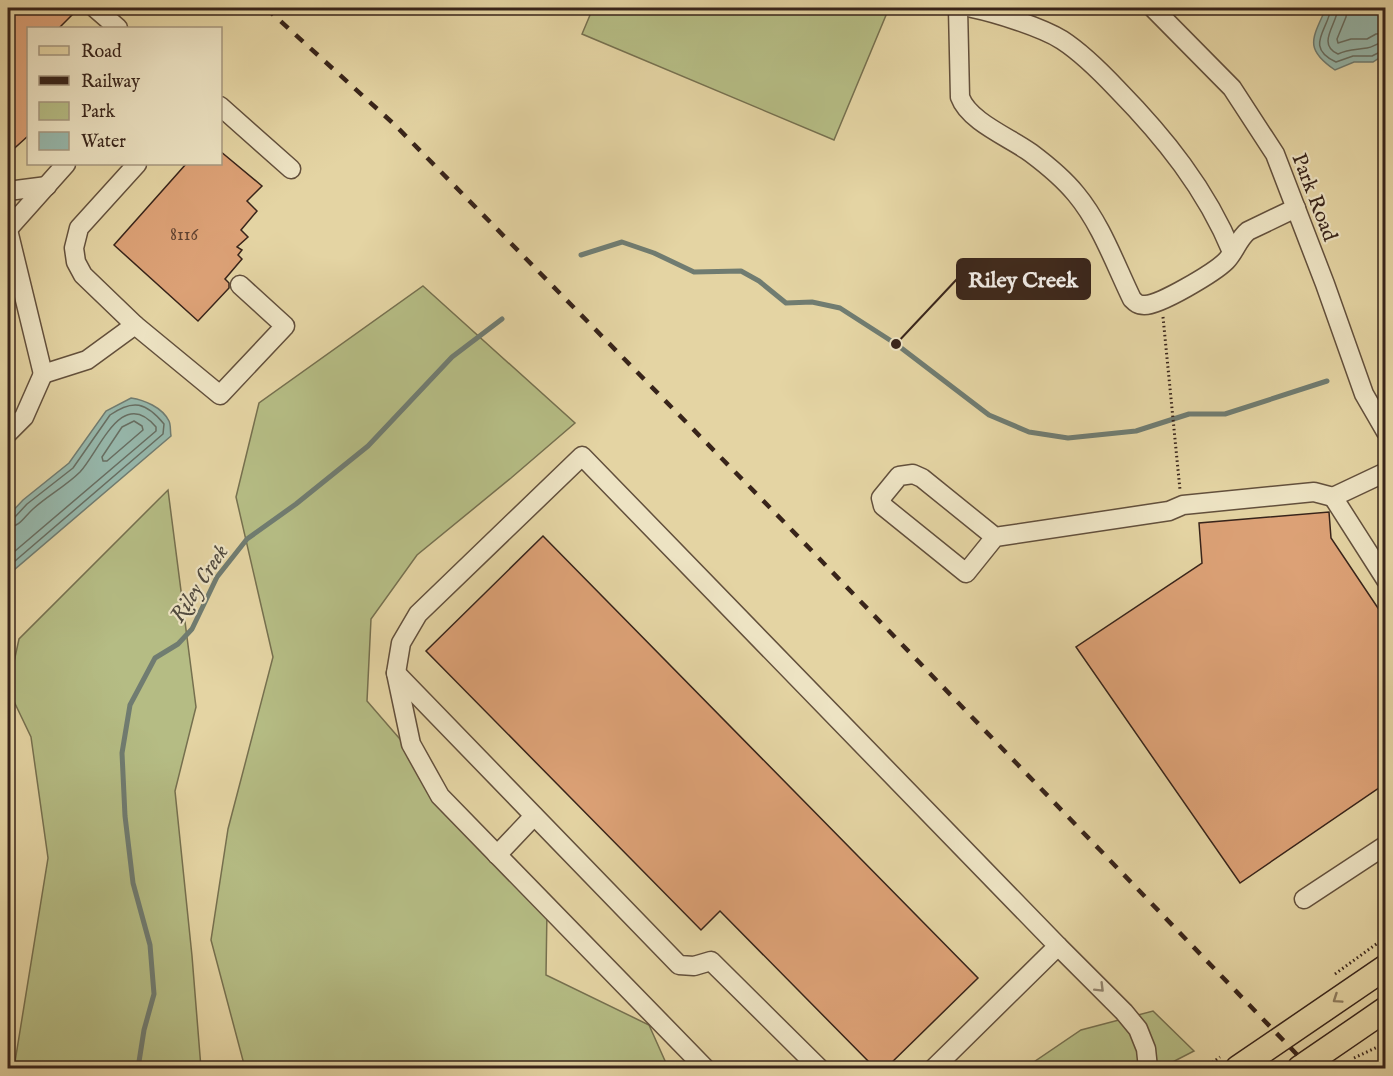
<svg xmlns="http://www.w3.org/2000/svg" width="1393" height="1076" viewBox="0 0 1393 1076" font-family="'IM FELL English',serif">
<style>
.green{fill:#b5bc84;stroke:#76704f;stroke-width:1.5}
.water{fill:#96b7ab;stroke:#707c71;stroke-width:1.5}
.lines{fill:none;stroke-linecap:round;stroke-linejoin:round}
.shore{stroke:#676e62;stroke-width:1.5}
.stream{stroke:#707c71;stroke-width:5}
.building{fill:#dca176;stroke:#38241a;stroke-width:1.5}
.minor-casing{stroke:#63503c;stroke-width:21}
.major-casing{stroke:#38241a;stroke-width:27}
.path{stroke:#38241a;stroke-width:3;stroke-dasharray:1.5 3;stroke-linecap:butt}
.minor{stroke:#ede3c3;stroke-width:18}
.major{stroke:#e4d4a3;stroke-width:24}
.rail{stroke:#38241a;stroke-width:4.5;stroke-dasharray:10 10;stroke-linecap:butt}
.oneway{stroke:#92846e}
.oneway2{stroke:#8e7c5e}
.labels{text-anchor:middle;stroke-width:4.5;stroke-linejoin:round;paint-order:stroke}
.number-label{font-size:18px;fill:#614331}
.street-label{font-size:21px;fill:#38241a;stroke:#ede3c3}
.water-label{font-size:22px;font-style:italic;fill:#50493e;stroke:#ede3c3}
.leader{fill:none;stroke:#38241a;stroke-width:2}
.callout-dot{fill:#38241a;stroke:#ede3c3;stroke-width:2}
.callout{fill:#38241a;stroke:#38241a;stroke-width:2}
.callout-label{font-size:22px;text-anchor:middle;font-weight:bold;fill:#fff}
</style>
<rect width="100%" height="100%" fill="#e4d4a3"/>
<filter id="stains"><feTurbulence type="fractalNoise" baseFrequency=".00333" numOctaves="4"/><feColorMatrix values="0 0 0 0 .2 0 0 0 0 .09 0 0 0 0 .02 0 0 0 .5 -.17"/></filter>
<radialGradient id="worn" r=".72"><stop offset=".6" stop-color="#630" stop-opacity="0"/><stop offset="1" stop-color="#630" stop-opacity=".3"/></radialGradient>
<g class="green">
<path d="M593,8H889L834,140L582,34Z"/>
<path d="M423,286L575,423L511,478L417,555L371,619L367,701L547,909L546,975L649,1025L666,1063L672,1068H245L211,940L228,829L273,657L236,497L259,403Z"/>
<path d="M168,490L196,707L175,791L192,956L201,1068H14L48,858L31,737L8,689L19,639Z"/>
<path d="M1153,1011L1194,1051L1161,1068H1025L1081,1030Z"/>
</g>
<g class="water">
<path d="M1326,8H1385V54L1373,62H1354L1335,70C1303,48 1313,38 1326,8Z"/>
<path d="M131,398C144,400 162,407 169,421C171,425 170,431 171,436L8,575V516L23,500L69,463L106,411Z"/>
</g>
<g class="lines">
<g class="shore">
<path d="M1331,8C1328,30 1304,47 1336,62L1353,56H1372L1386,49"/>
<path d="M1338,8C1337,24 1316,44 1338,54C1349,49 1355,50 1367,48C1374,47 1378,42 1386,42"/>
<path d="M1347,8L1346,17L1337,39L1338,43L1351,39H1367L1376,34L1386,33"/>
<path d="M134,421L142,426L143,430L107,461H103L102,457L122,427Z"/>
<path d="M8,520L14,518L27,504L73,468L110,415C133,399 146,402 164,424L163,434L8,567"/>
<path d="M8,527C20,527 24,517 33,509C47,496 66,486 80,472C100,450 122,386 156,427V431L8,557"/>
</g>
<g class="stream">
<path d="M581,255L622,242L654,253L694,272L741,271L759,281L786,303L812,302L840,308L896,344L989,415L1029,432L1068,438L1136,431L1189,414H1225L1327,381"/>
<path d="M1383,341L1386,337"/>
<path d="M138,1068L144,1030L154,994L150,945L133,883L125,816L122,753L130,705L155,658L178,644L192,629L217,577L247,539L296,504L368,446L452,357L502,319"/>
</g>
</g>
<g class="building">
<path d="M8,8H79L59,28H28V136L8,154Z"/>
<path d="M220,151L262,186L247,201L257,211L241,230L248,237L237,247L242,250L238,255L242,259L225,279L229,283V288L198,321L114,245L186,164H220Z"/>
<path d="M1329,512L1331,538L1386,620V783L1240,883L1076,647L1202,563L1199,523Z"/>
<path d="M543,536L978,978L886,1068H875L720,911L701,930L426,651Z"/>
</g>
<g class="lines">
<g class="minor-casing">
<g id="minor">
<path d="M95,8L118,28"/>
<path d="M958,8L960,97C969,122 1011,138 1031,153C1047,165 1063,178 1076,194C1101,224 1115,264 1132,299C1136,303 1138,305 1144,305C1159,306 1215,272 1226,261C1235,252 1238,239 1248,231L1296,208"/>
<path d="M972,8C996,13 1041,27 1062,40C1082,53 1100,71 1117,89C1164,137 1206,189 1232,252"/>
<path d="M1153,8L1232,88L1275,154L1325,284L1364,394L1386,432"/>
<path d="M220,106L291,169"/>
<path d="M8,191L47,186"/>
<path d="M8,229L66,164"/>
<path d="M8,230L43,374"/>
<path d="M135,325L83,275L76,262L74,248L79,228L137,164"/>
<path d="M43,374L87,360L135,325L220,395L285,326L240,285"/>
<path d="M8,433L24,417L43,374"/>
<path d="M1386,472L1333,497L1386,580"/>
<path d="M995,537L922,478L913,474L899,476L881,498L883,506L966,573L995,537L1169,511L1183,505L1314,492L1333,497"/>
<path d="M396,673L679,965L694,966L711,961L819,1068"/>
<path d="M497,855L534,816"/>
<path d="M1304,899L1386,845"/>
<path d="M1058,946L1124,1012L1138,1029L1146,1049L1148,1068"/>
<path d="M705,1068L440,796L411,744L396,673L401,643L418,614L582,456L1058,946L934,1068"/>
</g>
</g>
<g class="major-casing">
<g id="major">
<path d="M1238,1068L1386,967"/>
<path d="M1300,1068L1386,1009"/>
</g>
</g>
<g class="path">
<path d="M1163,317L1180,490"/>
<path d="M1335,974L1386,937"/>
<path d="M1354,1058L1386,1043"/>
<path d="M1205,1068L1220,1057"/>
</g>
<use href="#minor" class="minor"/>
<use href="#major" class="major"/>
<path class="rail" d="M266,8L395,125L785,523L1310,1068"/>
</g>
<defs><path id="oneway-chevron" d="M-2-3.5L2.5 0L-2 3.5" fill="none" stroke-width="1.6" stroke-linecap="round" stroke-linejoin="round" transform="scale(1.5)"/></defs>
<use class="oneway" href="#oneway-chevron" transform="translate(1100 988) rotate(45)"/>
<use class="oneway2" href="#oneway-chevron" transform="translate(1337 999) rotate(146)"/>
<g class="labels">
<g class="number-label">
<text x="184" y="240">8116</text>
</g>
<g class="street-label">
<text transform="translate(1315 197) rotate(69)" y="7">Park Road</text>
</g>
<g class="water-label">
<text transform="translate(198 583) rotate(-57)" y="8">Riley Creek</text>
</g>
</g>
<path class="leader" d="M896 344L957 279"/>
<circle class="callout-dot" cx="896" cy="344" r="6"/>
<rect class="callout" x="957" y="259" width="133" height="40" rx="6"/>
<g class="callout-label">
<text x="1023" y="287">Riley Creek</text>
</g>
<rect width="1393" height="1076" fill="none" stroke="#e4d4a3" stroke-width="30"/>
<rect x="9" y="9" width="1375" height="1058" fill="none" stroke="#38241a" stroke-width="3"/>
<rect x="15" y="15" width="1363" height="1046" fill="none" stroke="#38241a" stroke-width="1.5"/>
<rect x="27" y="27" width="195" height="138" fill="#ede3c3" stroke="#a5977f" stroke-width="1.5"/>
<rect x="39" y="46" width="30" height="9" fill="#e4d4a3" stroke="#a5977f" stroke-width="1.5"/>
<text x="81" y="57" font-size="18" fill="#38241a">Road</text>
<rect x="39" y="76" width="30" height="9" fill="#38241a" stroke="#a5977f" stroke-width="1.5"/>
<text x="81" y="87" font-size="18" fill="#38241a">Railway</text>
<rect x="39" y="102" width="30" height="18" fill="#b5bc84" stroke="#a5977f" stroke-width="1.5"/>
<text x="81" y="117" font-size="18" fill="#38241a">Park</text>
<rect x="39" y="132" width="30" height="18" fill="#96b7ab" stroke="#a5977f" stroke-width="1.5"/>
<text x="81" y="147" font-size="18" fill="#38241a">Water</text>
<rect width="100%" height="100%" filter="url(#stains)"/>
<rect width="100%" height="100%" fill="url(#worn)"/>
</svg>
